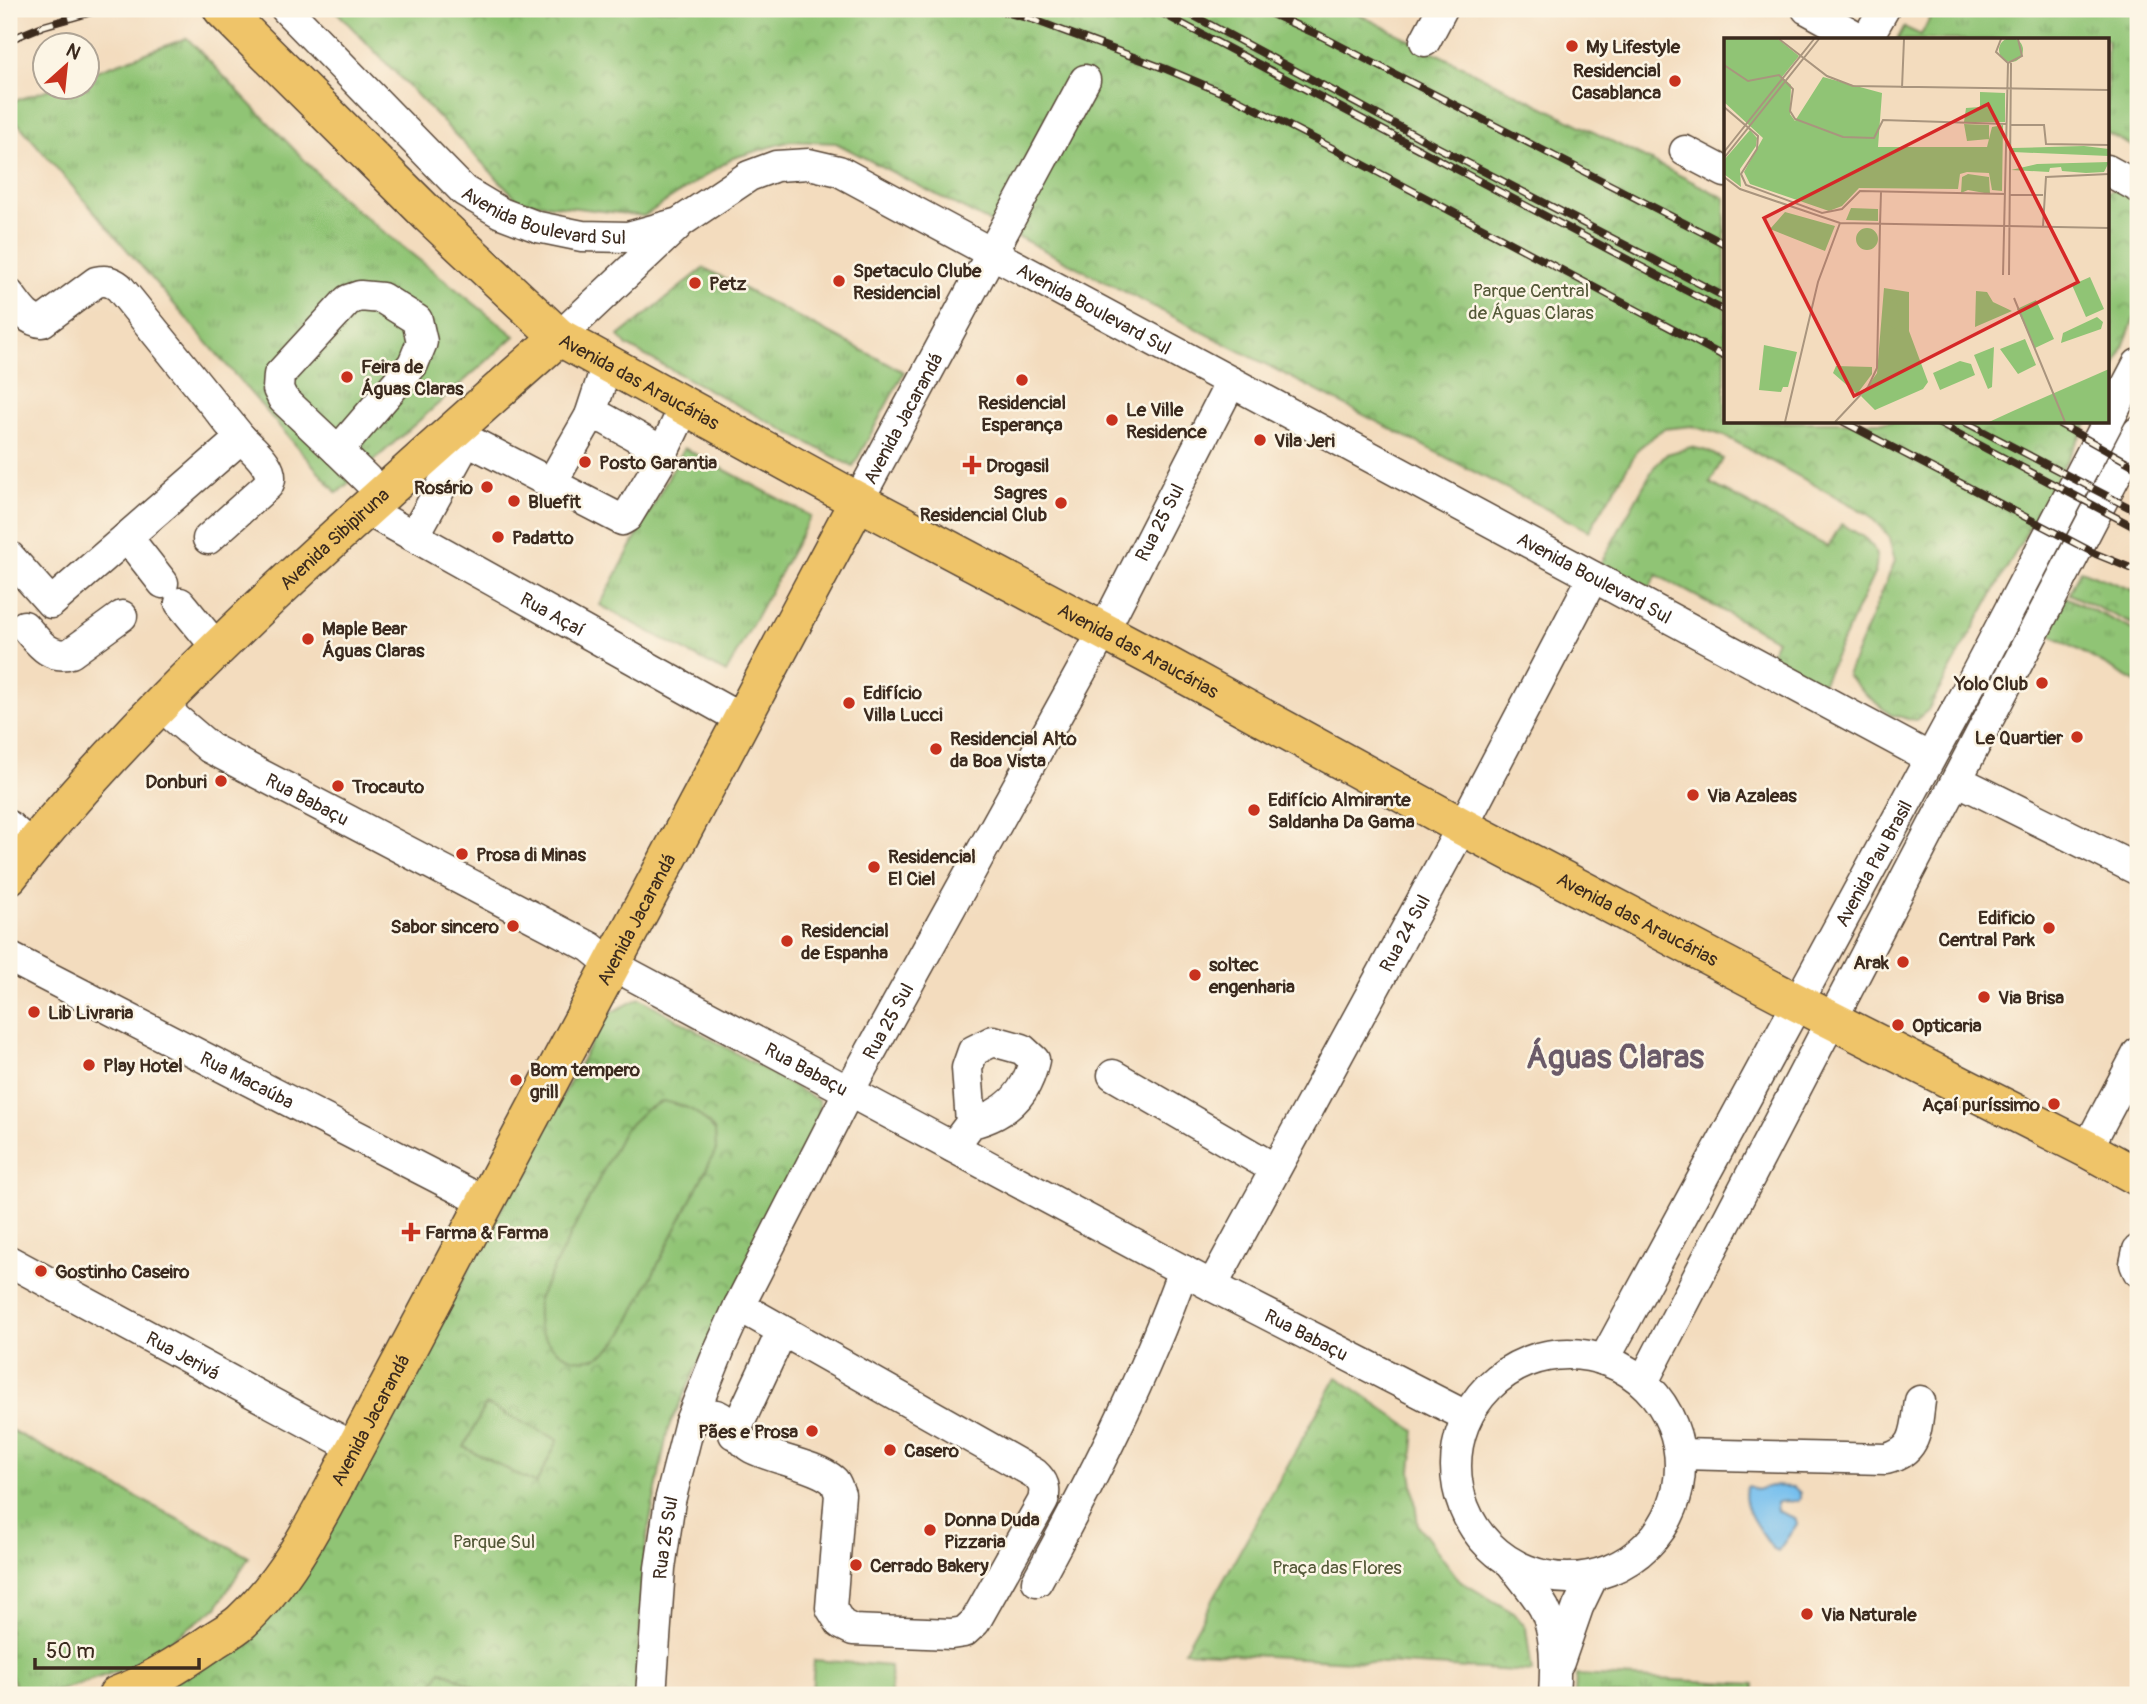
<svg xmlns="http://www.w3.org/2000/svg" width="2147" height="1704" viewBox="0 0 2147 1704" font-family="Pangolin,sans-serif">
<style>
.grass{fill:url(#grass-tufts);stroke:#66774a;stroke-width:2}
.park{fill:url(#park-crowns);stroke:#66774a;stroke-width:2}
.pitch{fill:#90c475;stroke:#66774a;stroke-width:2}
.water{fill:#76bfee;stroke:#587486;stroke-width:2}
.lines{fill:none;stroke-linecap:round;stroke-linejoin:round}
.minor-casing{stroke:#574536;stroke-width:33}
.major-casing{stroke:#574536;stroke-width:40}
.minor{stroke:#fff;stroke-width:30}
.major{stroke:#efc469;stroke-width:37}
.rail-casing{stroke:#3b2a1e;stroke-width:8}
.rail{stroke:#fcf5e5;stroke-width:5;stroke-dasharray:16;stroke-linecap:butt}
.poi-dot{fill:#c8321e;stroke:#fcf5e5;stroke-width:2.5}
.labels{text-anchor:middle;stroke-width:5;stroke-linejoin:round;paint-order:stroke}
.poi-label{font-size:19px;font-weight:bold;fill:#3b2a1e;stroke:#fcf5e5;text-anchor:start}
.street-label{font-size:19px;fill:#3b2a1e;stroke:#fcf5e5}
.park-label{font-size:19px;fill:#545838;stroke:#fcf5e5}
.town-label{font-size:33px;font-weight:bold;fill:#6b5b69;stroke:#fcf5e5}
.inset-road{fill:none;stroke:#a9957e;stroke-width:2}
.view{fill:#d62828;fill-opacity:0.15;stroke:#d62828;stroke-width:3.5}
.inset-edge{fill:none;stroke:#3b2a1e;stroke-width:3.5}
</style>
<defs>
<pattern id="grass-tufts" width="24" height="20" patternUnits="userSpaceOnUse" patternTransform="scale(1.75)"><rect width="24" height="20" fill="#90c475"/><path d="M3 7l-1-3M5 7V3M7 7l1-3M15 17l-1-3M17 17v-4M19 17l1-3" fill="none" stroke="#779f5f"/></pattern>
<pattern id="park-crowns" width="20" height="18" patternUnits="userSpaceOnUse" patternTransform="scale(1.75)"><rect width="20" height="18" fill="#90c475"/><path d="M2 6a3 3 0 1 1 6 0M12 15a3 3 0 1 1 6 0" fill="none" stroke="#779f5f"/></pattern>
</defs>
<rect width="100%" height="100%" fill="#fcf5e5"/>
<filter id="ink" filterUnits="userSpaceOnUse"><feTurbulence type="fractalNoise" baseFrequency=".0143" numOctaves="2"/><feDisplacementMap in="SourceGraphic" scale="14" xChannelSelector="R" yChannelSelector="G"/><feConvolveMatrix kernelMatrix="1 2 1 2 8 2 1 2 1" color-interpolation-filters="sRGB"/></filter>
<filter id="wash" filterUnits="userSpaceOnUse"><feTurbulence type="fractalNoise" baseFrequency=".00686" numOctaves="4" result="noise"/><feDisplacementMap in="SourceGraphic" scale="28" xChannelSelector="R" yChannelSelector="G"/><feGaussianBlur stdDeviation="1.57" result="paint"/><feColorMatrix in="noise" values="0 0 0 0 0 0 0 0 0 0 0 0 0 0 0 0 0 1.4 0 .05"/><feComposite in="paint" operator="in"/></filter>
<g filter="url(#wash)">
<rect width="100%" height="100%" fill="#f3dcbe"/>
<g class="grass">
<path d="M1935,9H2138V149L2107,133V40H1897L1904,27L1921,35Z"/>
<path d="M187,38L340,197L515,336L337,493L9,113V103L52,88H88V74Z"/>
<path d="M704,268L904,372L853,467L627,346L619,336Z"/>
<path d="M684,448L811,516L726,673L600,605Z"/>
<path d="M2061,595L2138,632V683L2042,630Z"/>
<path d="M9,1429L249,1557L217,1607L137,1665L45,1695H19L9,1670Z"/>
<path d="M1576,1675L1754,1684V1695H1575Z"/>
</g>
<g class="park">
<path d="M334,9H1348L1725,198V422H2088L1928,710L1916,720L1891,715L1864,693L1847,675L1895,561L1888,535L1868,514L1725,436L1692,426L1663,429L1639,448L1589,531L836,143L790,141L733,158L644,216L519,201Z"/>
<path d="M2122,187L2138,196V314L2133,321L2107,388V192Z"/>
<path d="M1691,447L1707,451L1723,459L1710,483L1828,547L1841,524C1863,536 1882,544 1875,572L1816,697L1763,668L1777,640L1657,575L1641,602L1593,577L1654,467L1667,454Z"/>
<path d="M2080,570L2138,592V627L2069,594Z"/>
<path d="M640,998L819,1101L821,1128L716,1326L668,1429L646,1541L636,1695H142L258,1621L384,1426L606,1015Z"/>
<path d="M1337,1377L1415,1431L1411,1471L1418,1525L1460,1581L1514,1613L1526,1628L1532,1672L1184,1651Z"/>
</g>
<g class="pitch">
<path d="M663,1101C691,1107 696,1110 715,1131L716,1150L623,1333C615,1344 605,1357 590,1359C568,1363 546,1346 539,1326C537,1318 538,1307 538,1299L624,1130L645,1110Z"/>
<path d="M486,1404L558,1440L536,1484L464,1447Z"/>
<path d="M814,1660L890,1666L891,1695H812Z"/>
<path d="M441,1670L489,1695H428Z"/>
</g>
<path class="water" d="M1749,1486L1756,1490L1771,1486L1794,1487L1800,1493V1499C1793,1504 1784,1499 1776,1503L1777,1511L1795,1518L1797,1524L1778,1551L1772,1548C1761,1531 1741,1509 1746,1488Z"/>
</g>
<g filter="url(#ink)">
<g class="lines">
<g class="minor-casing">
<g id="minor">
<path id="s1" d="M286,9L464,191L501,213L538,227L582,236L628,237L679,223L749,176L776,166L809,164L839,171L1930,758"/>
<path d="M1807,9L1863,40"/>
<path d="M1866,40L1884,9"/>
<path d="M1425,41L1442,9"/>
<path d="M1685,151L1725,172"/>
<path d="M2107,170L2138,187"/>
<path d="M9,294C18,305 26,321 42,322L96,282C106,280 111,281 119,287L241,438L51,603L9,556"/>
<path d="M360,296L382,298L417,320L422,342L413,364L338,451L283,399L278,389L279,375L348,300Z"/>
<path d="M559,337L677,226"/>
<path d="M452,432L622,520L627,517L662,459L660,450L605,419L590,416"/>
<path d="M338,451L382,494"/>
<path d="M662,454L685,406"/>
<path d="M551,484L590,416L607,364"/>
<path id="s2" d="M858,501L1085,80"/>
<path id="s3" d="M365,509L741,719"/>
<path d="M414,536L467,440"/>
<path d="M127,537L163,583"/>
<path d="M208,539L268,485C277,468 252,449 241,438"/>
<path d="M180,603L217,648"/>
<path d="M24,626C38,641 49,660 71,653L122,616"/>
<path id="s4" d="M164,699L175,718L210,748L590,947L611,964L1212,1286L1466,1416"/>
<path d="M1957,780L2138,870"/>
<path d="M9,826L32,847"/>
<path id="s5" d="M9,957L485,1202"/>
<path d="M1113,1075L1275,1169"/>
<path d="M953,1147L971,1123L967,1068L973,1051L993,1041L1022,1049L1034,1060C1027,1095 1005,1115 971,1123"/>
<path d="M2087,1149L2138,1053"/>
<path d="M2138,1250L2135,1264L2138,1271"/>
<path id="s6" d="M9,1261L355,1448"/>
<path id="s7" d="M1212,1286L1468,816L1593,577"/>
<circle cx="1568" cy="1466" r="112"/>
<path id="s8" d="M1604,1360L1977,672L2138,364"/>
<path d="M1643,1382C1807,1065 1971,748 2138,432"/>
<path d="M690,1422C698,1419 707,1413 716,1415C730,1419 737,1440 752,1448C773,1459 815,1465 833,1480C837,1483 838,1490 840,1494L831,1608L841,1624L853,1630L951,1634L964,1632L975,1622L1043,1501C1046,1488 1044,1482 1034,1473L739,1306"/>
<path d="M734,1434L782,1331"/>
<path d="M1680,1454L1886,1459C1918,1451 1916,1429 1920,1401"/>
<path d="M1511,1563C1522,1578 1535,1592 1544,1608C1557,1633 1556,1668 1554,1695"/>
<path d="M1037,1581C1092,1480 1144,1379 1183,1270"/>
<path d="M1559,1662L1578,1607L1593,1576"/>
<path id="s9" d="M651,1695L660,1568L670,1501L690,1422L720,1348L739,1306L849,1091L1103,632L1231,382"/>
</g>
</g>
<g class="major-casing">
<g id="major">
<path id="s10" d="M222,9L429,215L559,337L858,501L1154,658L1461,826L1798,1003L2087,1149L2138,1177"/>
<path id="s11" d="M9,876C89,773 183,680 278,590C370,504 464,421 559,337"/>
<path id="s12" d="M117,1695C150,1683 181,1663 210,1643C220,1636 232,1630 241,1622C292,1575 322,1508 355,1448L858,501"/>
</g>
</g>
<use href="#minor" class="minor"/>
<use href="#major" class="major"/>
<g class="rail-casing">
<g id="rail">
<path d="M994,9L1034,20L1166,69L1235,98L1336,150L1725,357"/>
<path d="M1154,9L1725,311"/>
<path d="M1181,9L1439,148L1725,297"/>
<path d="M1260,9L1321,36L1725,244"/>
<path d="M9,40L43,26L103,9"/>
<path d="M1844,422L2096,554L2138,571"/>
<path d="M1936,422L2138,529"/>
<path d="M1965,422L2138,512"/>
<path d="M2056,422L2138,468"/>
</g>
</g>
<use href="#rail" class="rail"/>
</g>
</g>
<g class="poi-dot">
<circle cx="1572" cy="46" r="7"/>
<circle cx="1675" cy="81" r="7"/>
<circle cx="839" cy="281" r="7"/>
<circle cx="695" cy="283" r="7"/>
<circle cx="347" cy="377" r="7"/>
<circle cx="1022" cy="380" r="7"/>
<circle cx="1112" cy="420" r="7"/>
<circle cx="1260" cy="440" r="7"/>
<circle cx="585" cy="462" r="7"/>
<path d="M968.5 454.5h7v7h7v7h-7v7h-7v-7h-7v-7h7z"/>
<circle cx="487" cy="487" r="7"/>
<circle cx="514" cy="501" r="7"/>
<circle cx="1061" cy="503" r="7"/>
<circle cx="498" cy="537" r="7"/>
<circle cx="308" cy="639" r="7"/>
<circle cx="2042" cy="683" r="7"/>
<circle cx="849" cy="703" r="7"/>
<circle cx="2077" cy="737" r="7"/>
<circle cx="936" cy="749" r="7"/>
<circle cx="221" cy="781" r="7"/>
<circle cx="338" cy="786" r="7"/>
<circle cx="1693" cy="795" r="7"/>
<circle cx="1254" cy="810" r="7"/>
<circle cx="462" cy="854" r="7"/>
<circle cx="874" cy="867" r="7"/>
<circle cx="513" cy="926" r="7"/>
<circle cx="2049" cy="928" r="7"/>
<circle cx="787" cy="941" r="7"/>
<circle cx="1903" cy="962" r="7"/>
<circle cx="1195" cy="975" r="7"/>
<circle cx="1984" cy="997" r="7"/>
<circle cx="34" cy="1012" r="7"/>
<circle cx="1898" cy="1025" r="7"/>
<circle cx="89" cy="1065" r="7"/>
<circle cx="516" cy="1080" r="7"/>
<circle cx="2054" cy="1104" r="7"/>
<path d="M407.5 1221.5h7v7h7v7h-7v7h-7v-7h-7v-7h7z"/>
<circle cx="41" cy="1271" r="7"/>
<circle cx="812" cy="1431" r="7"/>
<circle cx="890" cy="1450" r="7"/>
<circle cx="930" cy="1530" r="7"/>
<circle cx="856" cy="1565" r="7"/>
<circle cx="1807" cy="1614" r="7"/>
</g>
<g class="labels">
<g class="poi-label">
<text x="1586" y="53">My Lifestyle</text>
<text x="1661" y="77" text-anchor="end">Residencial<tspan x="1661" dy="22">Casablanca</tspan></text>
<text x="853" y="277">Spetaculo Clube<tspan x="853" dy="22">Residencial</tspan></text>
<text x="709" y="290">Petz</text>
<text x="361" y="373">Feira de<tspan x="361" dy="22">Águas Claras</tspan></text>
<text x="1022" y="409" text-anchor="middle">Residencial<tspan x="1022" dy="22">Esperança</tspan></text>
<text x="1126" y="416">Le Ville<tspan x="1126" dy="22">Residence</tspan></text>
<text x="1274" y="447">Vila Jeri</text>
<text x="599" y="469">Posto Garantia</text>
<text x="986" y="472">Drogasil</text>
<text x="473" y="494" text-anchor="end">Rosário</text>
<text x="1047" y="499" text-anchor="end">Sagres<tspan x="1047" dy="22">Residencial Club</tspan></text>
<text x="528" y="508">Bluefit</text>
<text x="512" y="544">Padatto</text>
<text x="322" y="635">Maple Bear<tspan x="322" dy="22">Águas Claras</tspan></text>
<text x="2028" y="690" text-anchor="end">Yolo Club</text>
<text x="863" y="699">Edifício<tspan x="863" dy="22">Villa Lucci</tspan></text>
<text x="2063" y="744" text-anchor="end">Le Quartier</text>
<text x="950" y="745">Residencial Alto<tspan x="950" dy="22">da Boa Vista</tspan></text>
<text x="207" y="788" text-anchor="end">Donburi</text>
<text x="352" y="793">Trocauto</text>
<text x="1707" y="802">Via Azaleas</text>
<text x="1268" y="806">Edifício Almirante<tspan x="1268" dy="22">Saldanha Da Gama</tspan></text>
<text x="476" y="861">Prosa di Minas</text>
<text x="888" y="863">Residencial<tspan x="888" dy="22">El Ciel</tspan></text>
<text x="2035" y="924" text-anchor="end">Edificio<tspan x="2035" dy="22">Central Park</tspan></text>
<text x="499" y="933" text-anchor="end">Sabor sincero</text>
<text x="801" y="937">Residencial<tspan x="801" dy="22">de Espanha</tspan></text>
<text x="1889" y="969" text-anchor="end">Arak</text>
<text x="1209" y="971">soltec<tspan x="1209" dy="22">engenharia</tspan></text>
<text x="1998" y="1004">Via Brisa</text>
<text x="48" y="1019">Lib Livraria</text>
<text x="1912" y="1032">Opticaria</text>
<text x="103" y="1072">Play Hotel</text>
<text x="530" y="1076">Bom tempero<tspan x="530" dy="22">grill</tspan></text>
<text x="2040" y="1111" text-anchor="end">Açaí puríssimo</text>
<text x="425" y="1239">Farma &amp; Farma</text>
<text x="55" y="1278">Gostinho Caseiro</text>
<text x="798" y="1438" text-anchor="end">Pães e Prosa</text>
<text x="904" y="1457">Casero</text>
<text x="944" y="1526">Donna Duda<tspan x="944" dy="22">Pizzaria</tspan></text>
<text x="870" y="1572">Cerrado Bakery</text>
<text x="1821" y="1621">Via Naturale</text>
</g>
<g class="street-label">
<text dy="7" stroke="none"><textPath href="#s1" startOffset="340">Avenida Boulevard Sul</textPath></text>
<text dy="7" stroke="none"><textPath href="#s1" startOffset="948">Avenida Boulevard Sul</textPath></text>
<text dy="7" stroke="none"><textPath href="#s10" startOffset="562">Avenida das Araucárias</textPath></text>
<text dy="7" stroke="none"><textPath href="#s2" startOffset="94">Avenida Jacarandá</textPath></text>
<text dy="7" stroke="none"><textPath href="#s9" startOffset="1292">Rua 25 Sul</textPath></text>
<text dy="7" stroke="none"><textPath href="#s11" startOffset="469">Avenida Sibipiruna</textPath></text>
<text dy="7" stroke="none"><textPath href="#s1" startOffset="1516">Avenida Boulevard Sul</textPath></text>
<text dy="7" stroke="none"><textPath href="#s3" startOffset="215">Rua Açaí</textPath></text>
<text dy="7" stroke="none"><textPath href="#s10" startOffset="1129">Avenida das Araucárias</textPath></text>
<text dy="7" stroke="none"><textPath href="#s4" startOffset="178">Rua Babaçu</textPath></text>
<text dy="7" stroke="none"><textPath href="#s8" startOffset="565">Avenida Pau Brasil</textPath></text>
<text dy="7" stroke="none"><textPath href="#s12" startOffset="952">Avenida Jacarandá</textPath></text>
<text dy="7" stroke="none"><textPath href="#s10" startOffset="1696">Avenida das Araucárias</textPath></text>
<text dy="7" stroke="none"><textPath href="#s7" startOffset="402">Rua 24 Sul</textPath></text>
<text dy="7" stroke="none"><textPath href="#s9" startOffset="724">Rua 25 Sul</textPath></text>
<text dy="7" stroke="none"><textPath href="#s4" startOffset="746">Rua Babaçu</textPath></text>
<text dy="7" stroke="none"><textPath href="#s5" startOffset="268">Rua Macaúba</textPath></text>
<text dy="7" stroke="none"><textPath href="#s4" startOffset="1312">Rua Babaçu</textPath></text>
<text dy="7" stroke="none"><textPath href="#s6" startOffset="198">Rua Jerivá</textPath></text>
<text dy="7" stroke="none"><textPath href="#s12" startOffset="385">Avenida Jacarandá</textPath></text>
<text dy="7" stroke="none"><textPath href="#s9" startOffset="158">Rua 25 Sul</textPath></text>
</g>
<g class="park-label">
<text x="1531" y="297">Parque Central<tspan x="1531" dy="22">de Águas Claras</tspan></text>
<text x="494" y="1548">Parque Sul</text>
<text x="1337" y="1574">Praça das Flores</text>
</g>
<g class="town-label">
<text x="1615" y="1068">Águas Claras</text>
</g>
</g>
<g transform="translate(1724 38)">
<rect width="385" height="385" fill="#f3dcbe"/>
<path d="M256,54L281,55V84H240L242,70L256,69ZM127,170L154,171V183L122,182ZM61,174L111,188L101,213L46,191ZM132 201a11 11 0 1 1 22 0a11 11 0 1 1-22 0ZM366,239L380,271L362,279L348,247ZM312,262L330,301L311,310L293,271ZM301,301L312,327L294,336L276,311ZM40,307L73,314L64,349H59L57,354L35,352ZM236,323L247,326L251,337L216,352L209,335ZM112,328L148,329V336L133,356L109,335ZM385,331V384H265L289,373Z" fill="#90c475"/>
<path d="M275 12a12 12 0 1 1 24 0a12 12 0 1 1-24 0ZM0,1H54L75,18L58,39L67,47L66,76L71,83L99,39L158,55L154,109H263L268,89L279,87L278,153L268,152L265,135L243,134L236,136L234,151L135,150L118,168L105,173L26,146L20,134L39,100L0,64ZM240,86L265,87V101L243,103ZM26,92L33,100L32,108L16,131L17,149L0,136V122ZM360,108L385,111V118L289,114L288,110ZM385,124L380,134L362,135L338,133L337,129L326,130L325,134L287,132L313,126ZM244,136L265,139L266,156L244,152L237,155L238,139ZM160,250L185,254V293L204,344L199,351L151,372L137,358L153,335ZM252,253L263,254L269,264L288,273L251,289ZM373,279L379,284L377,291L337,305L339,295ZM270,309L268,349L264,351L250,317Z" fill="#90c475"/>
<path d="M172,259L176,286L171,291L165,287V265Z" fill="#90c475"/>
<path class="inset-road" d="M55,1L103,38L129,48L385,52M277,1L272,14L284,25L298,18L294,1M0,27L24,43L55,37L69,51L66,73L71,81L119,99L150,100L159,82L282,86M178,50L180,1M0,69L34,98L33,111L17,136L22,147L98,175L118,171L136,153L281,156M286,87H320L322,106L385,107M0,114L90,1M0,120L95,1M0,139L16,151L116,185L385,190M285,157H319M156,187L157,154M319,188L322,139L385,136M279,237L284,25M285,237L287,25M290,260L341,384M61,384L94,244L116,185M111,384L144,349L153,330L156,187"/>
<path class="view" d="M264,66L354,244L130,358L40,180Z"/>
<rect width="385" height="385" class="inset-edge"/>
</g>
<rect width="2147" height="1704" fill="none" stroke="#fcf5e5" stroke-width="35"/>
<g transform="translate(66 66) rotate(27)"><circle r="33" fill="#fcf5e5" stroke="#afa495" stroke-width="2"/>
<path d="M0-5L12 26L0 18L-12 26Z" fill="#c8321e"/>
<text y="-10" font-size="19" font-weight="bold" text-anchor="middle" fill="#3b2a1e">N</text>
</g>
<path d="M35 1658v10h164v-10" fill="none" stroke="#3b2a1e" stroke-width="3.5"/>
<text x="46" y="1658" font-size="21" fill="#3b2a1e" stroke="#fcf5e5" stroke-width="5" paint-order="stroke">50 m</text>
</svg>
